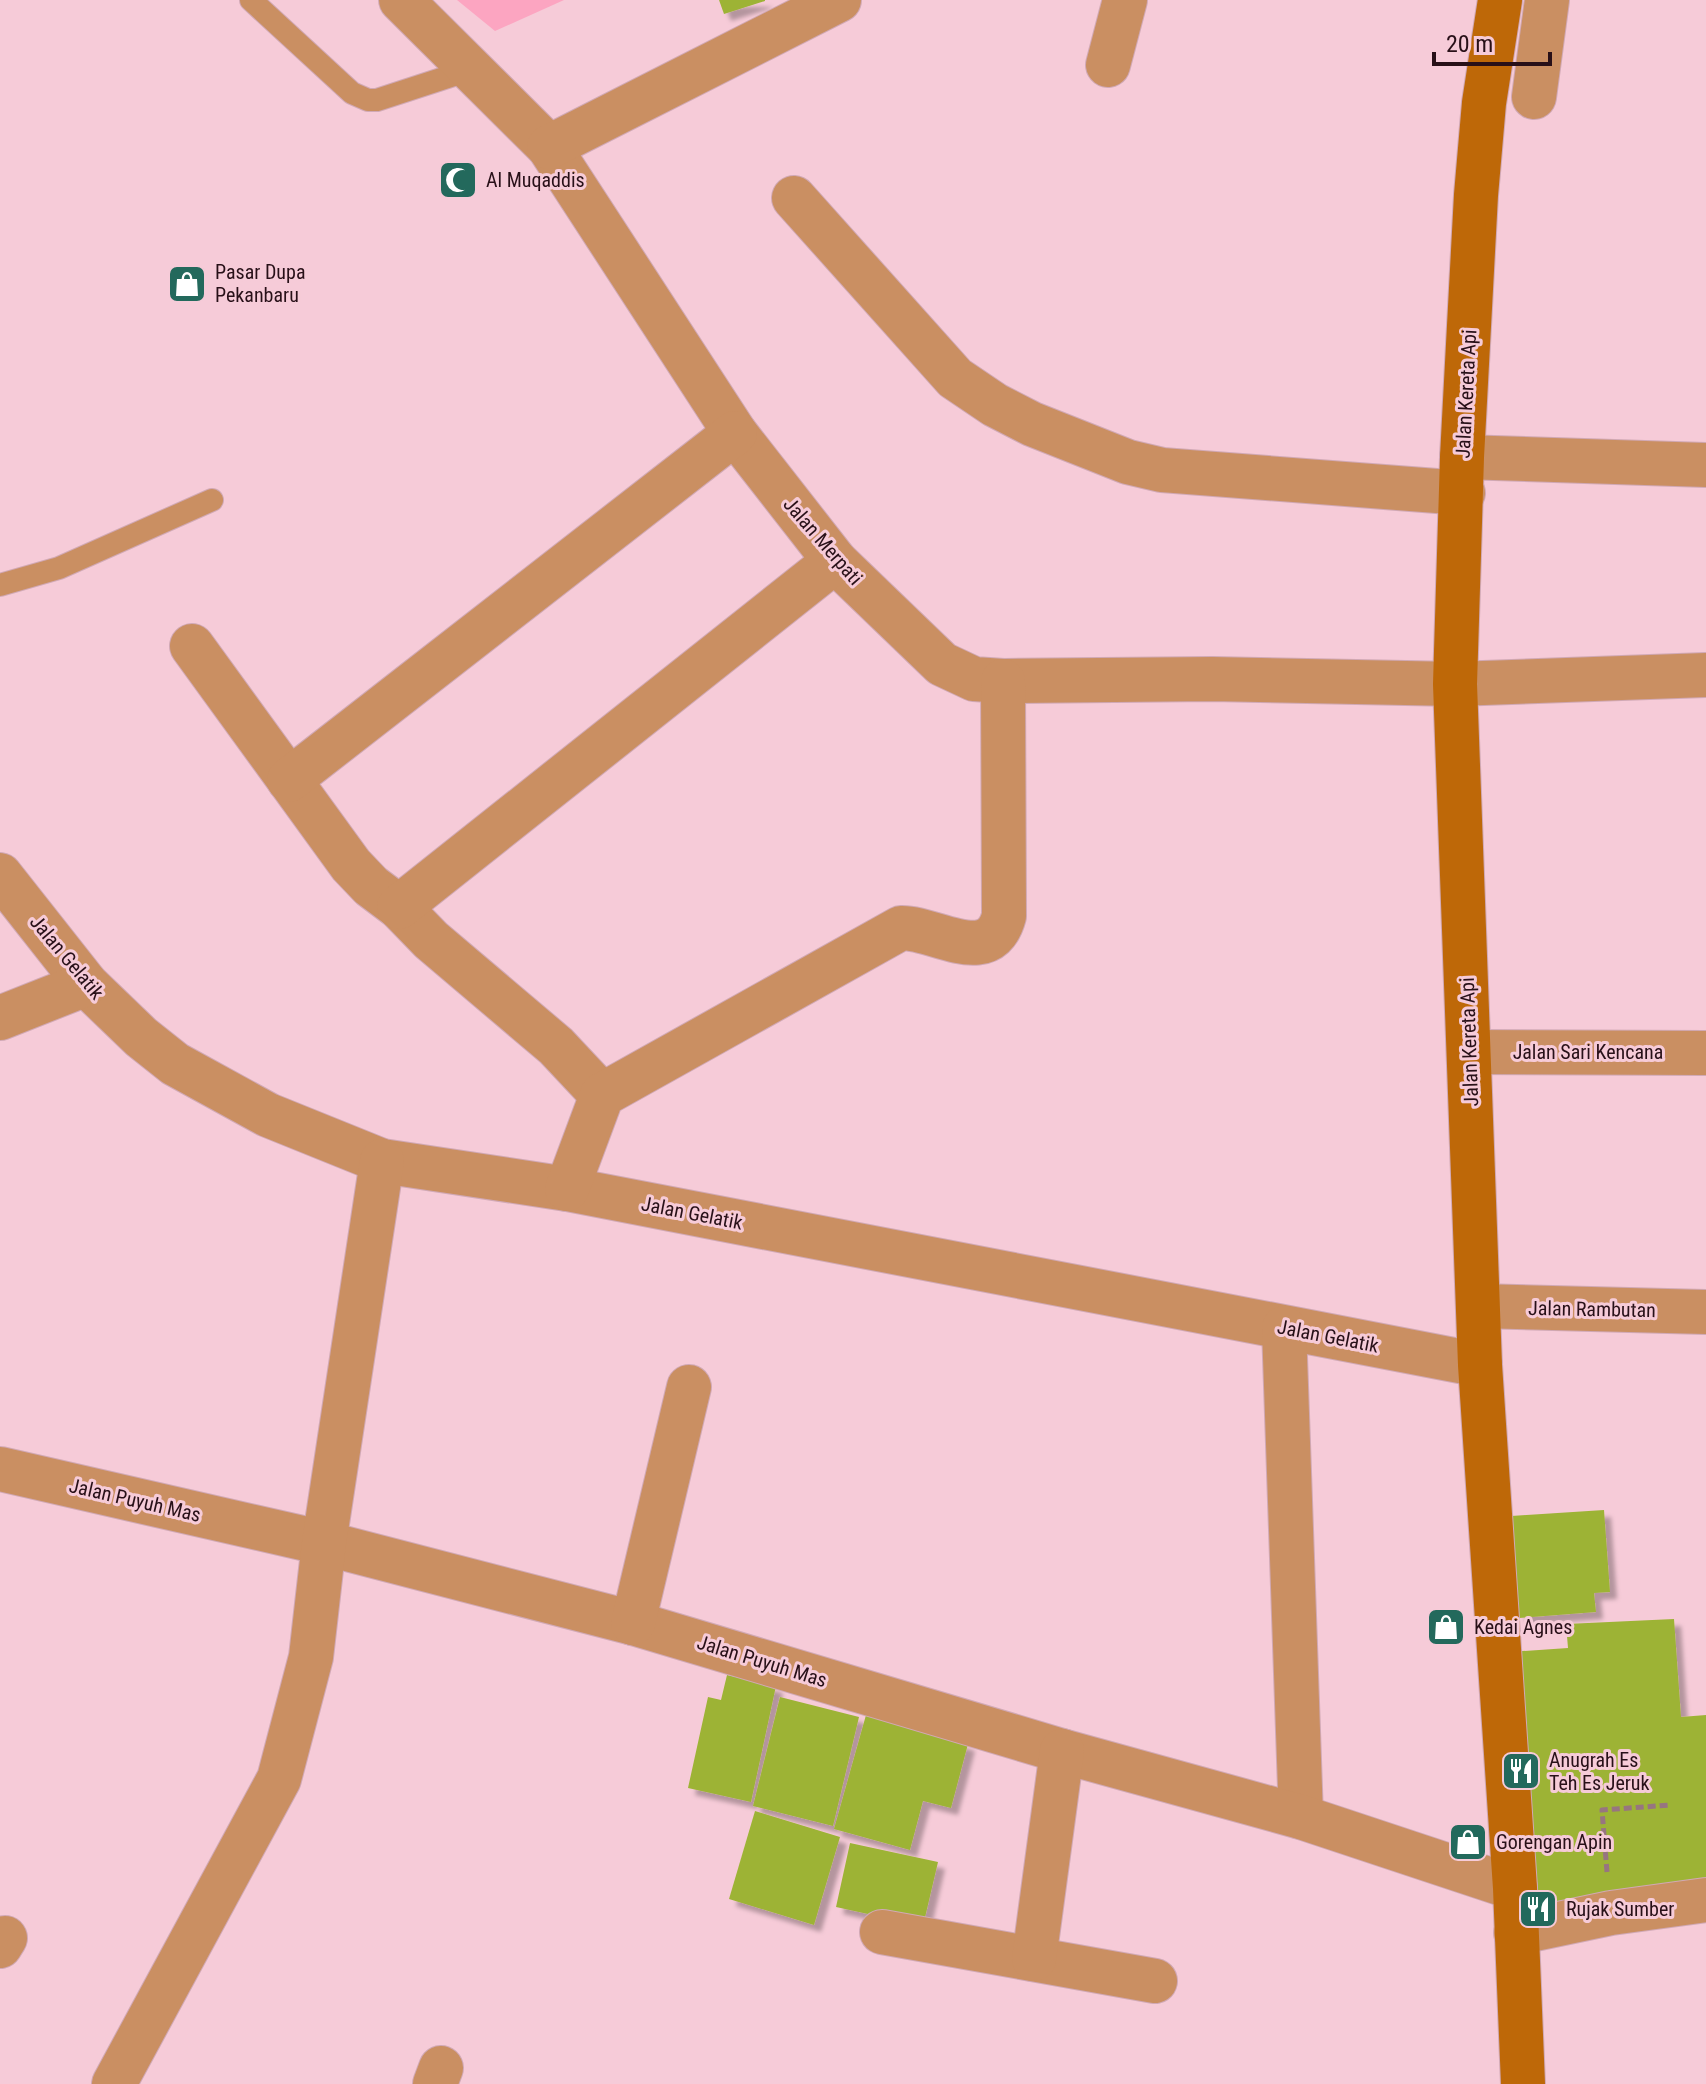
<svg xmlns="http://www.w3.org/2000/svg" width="1706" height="2084" viewBox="0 0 1706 2084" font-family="'Roboto Condensed',sans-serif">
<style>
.green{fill:#fca5c1}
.building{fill:#9db336;filter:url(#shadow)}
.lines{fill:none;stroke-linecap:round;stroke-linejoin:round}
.lane-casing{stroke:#d1a9b5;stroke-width:24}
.street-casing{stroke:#d1a9b5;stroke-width:46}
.secondary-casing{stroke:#d1a9b5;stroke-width:46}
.path{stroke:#977580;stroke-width:5;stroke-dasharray:8 4;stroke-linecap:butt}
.lane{stroke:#ca8f62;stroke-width:22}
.street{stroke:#ca8f62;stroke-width:44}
.secondary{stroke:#be6808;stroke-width:44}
.labels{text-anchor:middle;stroke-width:6;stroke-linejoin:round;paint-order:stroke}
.poi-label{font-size:20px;fill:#281018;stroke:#f6cbd8;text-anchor:start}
.street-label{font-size:20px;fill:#281018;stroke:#f6cbd8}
</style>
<defs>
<filter id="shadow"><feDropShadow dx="7" dy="7" stdDeviation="2" flood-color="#0004"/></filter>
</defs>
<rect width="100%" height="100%" fill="#f6cbd8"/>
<path class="green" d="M457,0H564L495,31Z"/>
<g class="building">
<path d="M719,0H765V1L724,14Z"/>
<path d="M1604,1510L1610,1592L1594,1593L1596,1612L1519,1618L1511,1516Z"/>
<path d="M1674,1619L1681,1717L1706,1715V1884L1609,1891L1610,1900L1524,1920L1509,1732L1527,1730L1524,1697L1513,1698L1509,1652L1568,1648L1566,1624Z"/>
<path d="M727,1675L776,1686L751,1802L688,1788L708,1697L721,1700Z"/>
<path d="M780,1697L859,1717L833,1826L753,1806Z"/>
<path d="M866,1715L968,1744L951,1808L923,1801L910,1850L834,1829Z"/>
<path d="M755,1811L840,1837L814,1925L729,1899Z"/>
<path d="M850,1843L938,1862L923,1926L836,1907Z"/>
</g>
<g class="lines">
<g class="lane-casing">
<g id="lane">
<path d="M251,0L352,93L368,100H377L472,69"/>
<path d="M0,585L59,568L212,500"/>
</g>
</g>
<g class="street-casing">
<g id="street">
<path d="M401,0L549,147L735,433L835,561L942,664L974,679L1003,681L1212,679L1455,684L1706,675"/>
<path d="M1108,65L1125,0"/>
<path d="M1534,97L1547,0"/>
<path d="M549,147L839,0"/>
<path d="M794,198L955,378L995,405L1032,424L1128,462L1162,470L1463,493"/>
<path d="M1462,457L1706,465"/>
<path d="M192,646L351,865L371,886L399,907L431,940L556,1046L602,1095"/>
<path d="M289,780L735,433"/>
<path d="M0,875L86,984L141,1037L175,1064L268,1115L382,1161L567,1189L1480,1365"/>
<path d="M399,907L835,561"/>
<path d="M0,1018L86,984"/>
<path d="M1469,1052L1706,1053"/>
<path d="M567,1189L602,1095L901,928C935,927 990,969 1004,916L1003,681"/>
<path d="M1479,1306L1706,1312"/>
<path d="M1284,1328L1301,1817"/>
<path d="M0,1469L324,1543L633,1623L1062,1751L1301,1817L1515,1888"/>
<path d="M633,1623L689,1387"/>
<path d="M882,1932L1155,1981"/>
<path d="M1516,1933L1611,1913L1706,1900"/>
<path d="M0,1946L5,1938"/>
<path d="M1034,1959L1062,1751"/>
<path d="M114,2084L279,1779L311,1657L324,1543L382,1161"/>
<path d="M435,2084L441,2068"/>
</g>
</g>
<g class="secondary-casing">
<path id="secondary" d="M1500,0L1484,103L1476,195L1462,457L1455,684L1480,1365L1515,1888L1523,2084"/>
</g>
<path class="path" d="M1607,1872L1602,1810L1670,1805"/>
<use href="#lane" class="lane"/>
<use href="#street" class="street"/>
<use href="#secondary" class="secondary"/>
</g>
<defs>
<g id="mosque-square" transform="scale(2)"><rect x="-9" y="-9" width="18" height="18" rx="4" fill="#23695c" stroke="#f6cbd8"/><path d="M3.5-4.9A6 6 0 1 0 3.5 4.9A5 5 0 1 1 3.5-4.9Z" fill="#fff"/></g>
<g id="shop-square" transform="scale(2)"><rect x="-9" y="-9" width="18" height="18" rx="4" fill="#23695c" stroke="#f6cbd8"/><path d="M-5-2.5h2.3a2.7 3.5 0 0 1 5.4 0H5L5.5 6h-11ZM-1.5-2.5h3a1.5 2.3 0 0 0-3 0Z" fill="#fff"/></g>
<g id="restaurant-square" transform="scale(2)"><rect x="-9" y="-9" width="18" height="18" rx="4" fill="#23695c" stroke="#f6cbd8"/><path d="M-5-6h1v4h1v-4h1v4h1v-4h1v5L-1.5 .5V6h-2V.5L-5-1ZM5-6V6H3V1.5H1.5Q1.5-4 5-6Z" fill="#fff"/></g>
</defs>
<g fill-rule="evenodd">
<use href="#mosque-square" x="458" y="180"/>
<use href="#shop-square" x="187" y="284"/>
<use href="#shop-square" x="1446" y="1627"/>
<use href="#restaurant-square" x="1521" y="1771"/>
<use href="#shop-square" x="1468" y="1842"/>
<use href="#restaurant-square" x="1538" y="1909"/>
</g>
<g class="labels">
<g class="poi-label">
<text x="486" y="187">Al Muqaddis</text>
<text x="215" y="279">Pasar Dupa<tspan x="215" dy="23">Pekanbaru</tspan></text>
<text x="1474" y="1634">Kedai Agnes</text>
<text x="1549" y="1767">Anugrah Es<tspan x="1549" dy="23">Teh Es Jeruk</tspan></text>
<text x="1496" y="1849">Gorengan Apin</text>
<text x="1566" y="1916">Rujak Sumber</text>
</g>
<g class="street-label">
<text transform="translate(1466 394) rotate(-87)" y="7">Jalan Kereta Api</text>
<text transform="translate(823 541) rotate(49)" y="7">Jalan Merpati</text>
<text transform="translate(67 957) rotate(50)" y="7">Jalan Gelatik</text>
<text transform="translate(1469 1042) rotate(-92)" y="7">Jalan Kereta Api</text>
<text x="1588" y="1059">Jalan Sari Kencana</text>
<text transform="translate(692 1213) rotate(11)" y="7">Jalan Gelatik</text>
<text transform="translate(1592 1309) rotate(1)" y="7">Jalan Rambutan</text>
<text transform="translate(1328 1336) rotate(11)" y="7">Jalan Gelatik</text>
<text transform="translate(135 1500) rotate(13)" y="7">Jalan Puyuh Mas</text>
<text transform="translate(762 1661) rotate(17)" y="7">Jalan Puyuh Mas</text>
</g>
</g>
<path d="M1434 52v12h116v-12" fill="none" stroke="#281018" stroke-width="4"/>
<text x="1446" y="52" font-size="24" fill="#281018" stroke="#f6cbd8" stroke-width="6" paint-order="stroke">20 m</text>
</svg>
